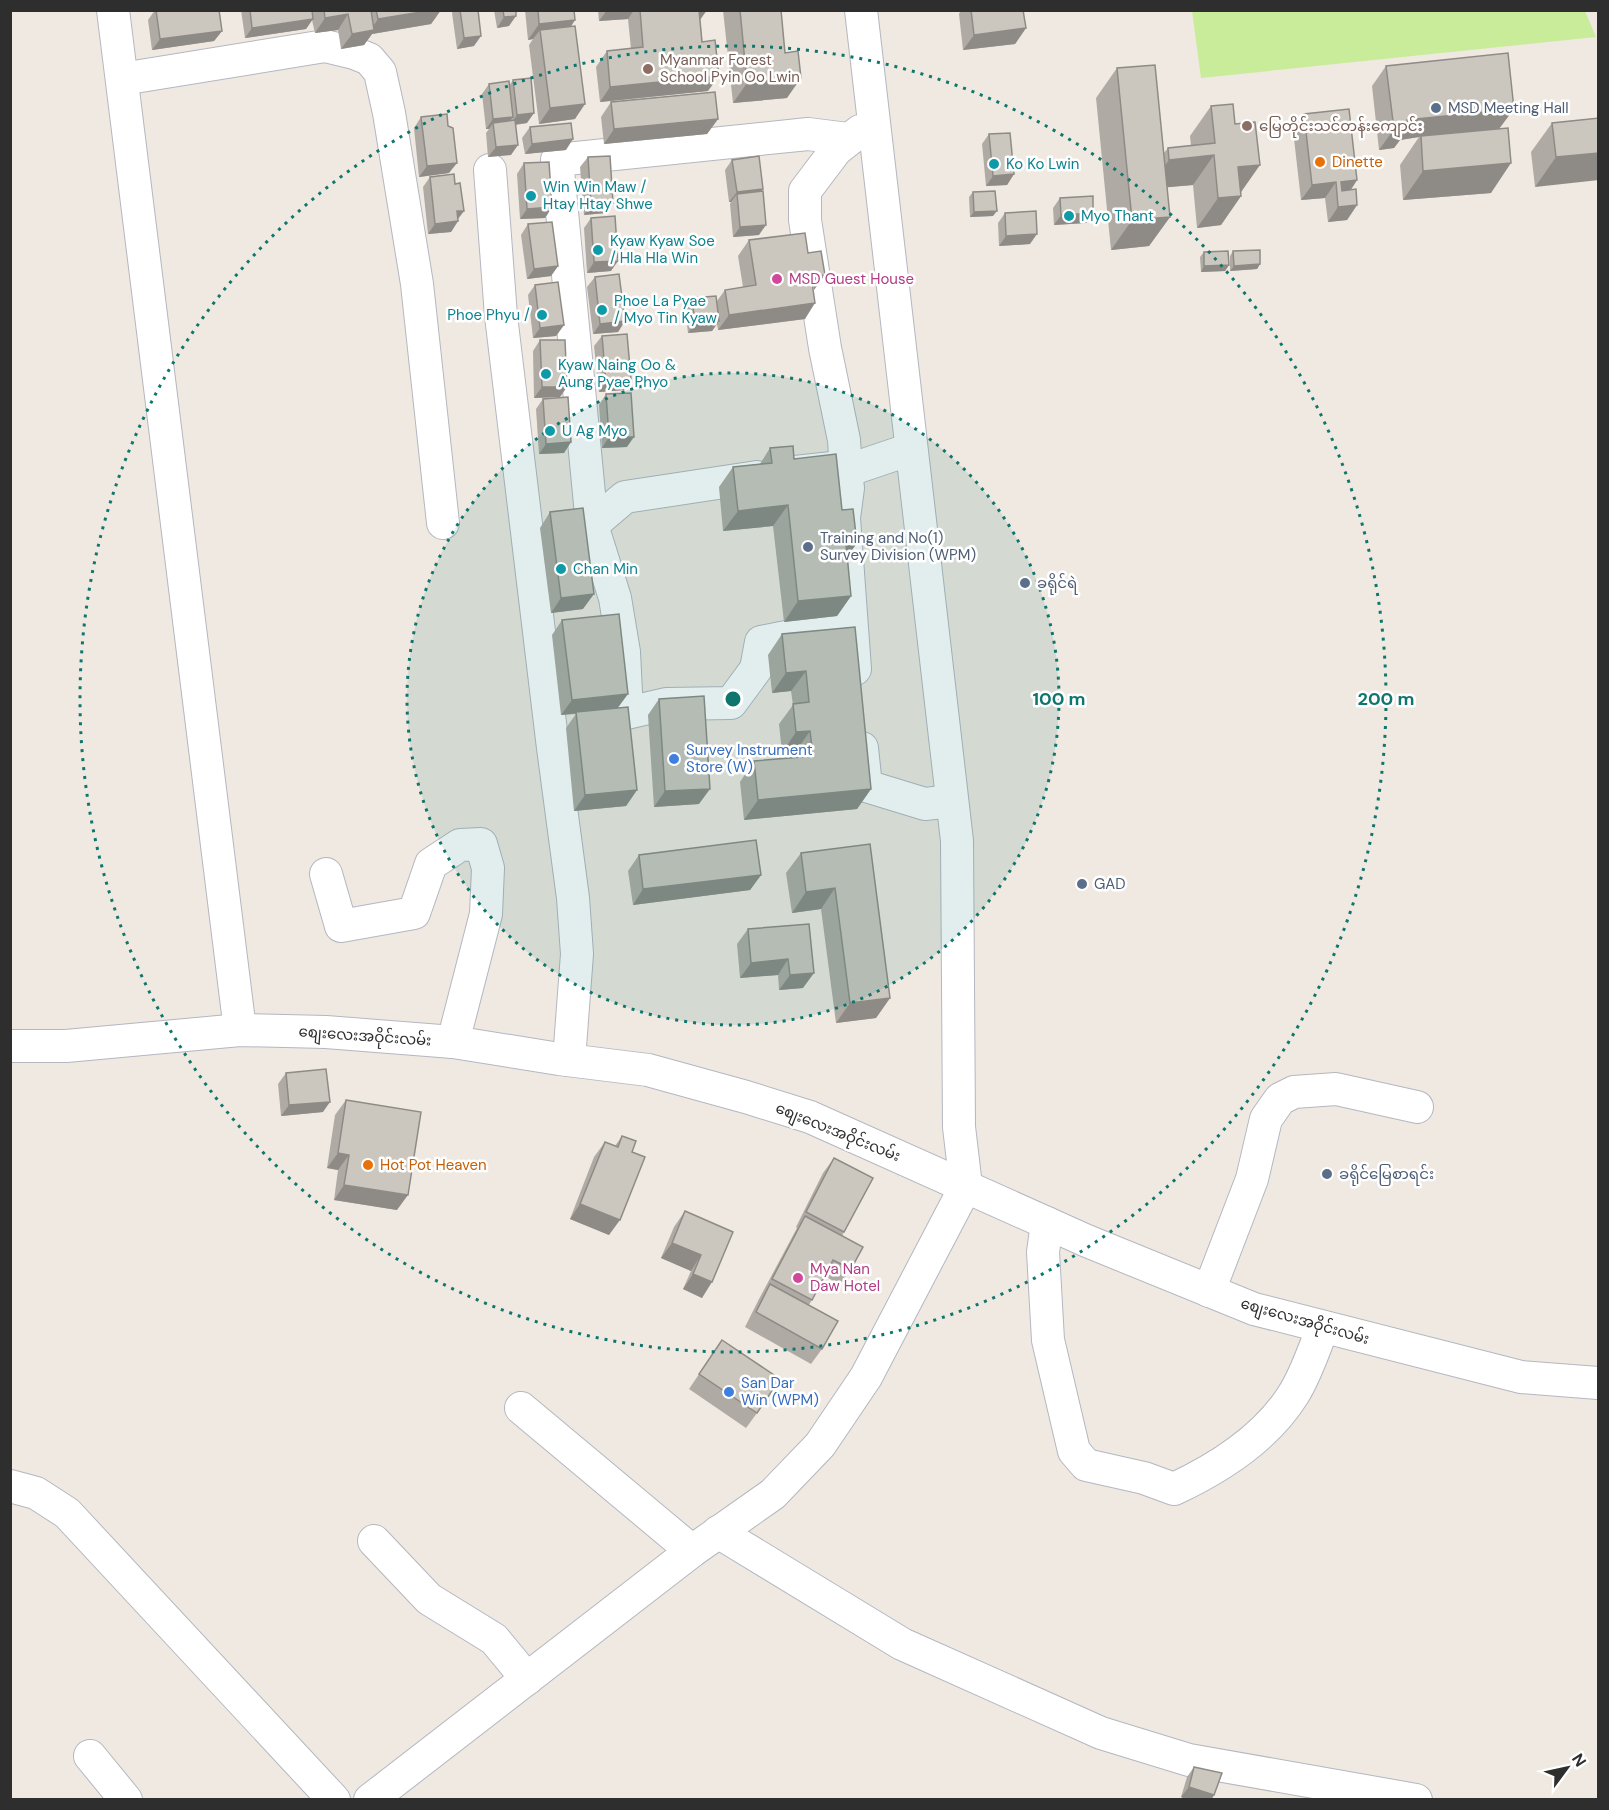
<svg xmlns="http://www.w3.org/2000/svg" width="1609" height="1810" viewBox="0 0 1609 1810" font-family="'DM Sans','Noto Sans Myanmar',sans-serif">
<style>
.pitch{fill:#c9ec9a}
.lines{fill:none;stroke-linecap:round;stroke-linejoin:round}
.minor-casing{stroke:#b4b7c1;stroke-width:34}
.minor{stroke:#fff;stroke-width:32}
.wall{fill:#afaba4}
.shaded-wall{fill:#8e8b86}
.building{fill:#cbc7bf;stroke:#8e8b86;stroke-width:1.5}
.ring{fill:none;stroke:#0f766e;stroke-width:3;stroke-dasharray:3 6}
.education-dot{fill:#8d6e63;stroke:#fff;stroke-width:2}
.service-dot{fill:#5c6f8a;stroke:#fff;stroke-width:2}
.food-dot{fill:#e8710a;stroke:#fff;stroke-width:2}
.culture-dot{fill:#0f9aa8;stroke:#fff;stroke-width:2}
.hotel-dot{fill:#d1479c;stroke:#fff;stroke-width:2}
.shop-dot{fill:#3f7fe0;stroke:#fff;stroke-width:2}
.labels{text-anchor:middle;stroke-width:5;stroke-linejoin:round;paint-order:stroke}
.education-label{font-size:15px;fill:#785e54;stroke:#fff;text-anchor:start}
.service-label{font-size:15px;fill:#4e5e75;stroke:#fff;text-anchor:start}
.food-label{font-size:15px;fill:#c56008;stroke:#fff;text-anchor:start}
.culture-label{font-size:15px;fill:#0d838f;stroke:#fff;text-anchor:start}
.hotel-label{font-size:15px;fill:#b23c85;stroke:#fff;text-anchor:start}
.shop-label{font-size:15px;fill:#366cbe;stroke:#fff;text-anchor:start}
.street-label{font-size:15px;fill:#2e2e2e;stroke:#fff}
.centre{fill:#0f766e;stroke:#fff;stroke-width:3}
.ring-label{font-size:18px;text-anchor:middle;font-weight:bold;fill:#0f766e;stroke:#fff;stroke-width:5;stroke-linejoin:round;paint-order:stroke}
</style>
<rect width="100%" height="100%" fill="#efe9e1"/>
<polygon class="pitch" points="1192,11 1585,11 1596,37 1201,78"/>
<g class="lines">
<g class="minor-casing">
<g id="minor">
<polyline points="113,10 240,1030"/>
<polyline points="122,79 325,46 354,53 369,59 380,72 389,113 417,284 443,523"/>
<polyline points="860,131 836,150 805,191 805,220 825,348 844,440 846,471 911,449"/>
<polyline points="490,170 501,316 553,748 573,898 577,954 569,1060"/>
<polyline points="795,472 832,468 846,471 848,488 844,518 855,669"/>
<polyline points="757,477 625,497 592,525 557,160 808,134 848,139"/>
<polyline points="592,525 615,598 624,652 627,713 666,704 731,703 756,669 761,642 851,624"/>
<polyline points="862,748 866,786 925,804 952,801"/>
<polyline points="326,874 341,926 414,913 431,864 460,845 481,844 488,868 486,914 453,1042"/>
<polyline points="10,1046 66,1046 240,1030 326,1032 453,1042 559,1059 648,1070 746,1097 810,1117 1087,1241 1254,1309 1521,1377 1598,1383"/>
<path d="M1047 1223 1043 1252 1048 1340 1074 1451 1086 1465 1144 1478 1174 1489C1219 1468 1266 1438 1293 1395 1306 1375 1314 1349 1323 1327"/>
<polyline points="1209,1291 1252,1179 1266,1119 1280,1099 1294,1092 1336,1089 1417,1107"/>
<polyline points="521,1408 692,1551"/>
<polyline points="10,1486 36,1493 67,1513 334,1800"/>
<polyline points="718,1532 902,1644 1101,1733 1189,1760 1416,1800"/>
<polyline points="374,1541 429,1599 494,1639 527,1679"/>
<polyline points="90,1756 126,1800"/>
<polyline points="370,1800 692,1551 773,1494 820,1445 866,1377 966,1186 959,1127 957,841 861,10"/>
</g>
</g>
<use href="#minor" class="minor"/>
</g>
<g class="wall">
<polygon points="155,10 219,10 222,31 214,41 152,50 148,20"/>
<polygon points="241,10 441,10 431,24 372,34 364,45 341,49 338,30 315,33 312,20 306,29 245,38"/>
<polygon points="453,10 478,10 474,46 457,49 452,13"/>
<polygon points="494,10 516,10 509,26 497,28"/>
<polygon points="525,10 574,10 571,26 575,119 539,124 529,45 533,39 528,40"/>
<polygon points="598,10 707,10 700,20 708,91 600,102 596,67 607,51 631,49 628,19 599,21"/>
<polygon points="723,10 781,10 787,98 733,103"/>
<polygon points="961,10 1023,10 1026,28 1015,44 963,50 959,14"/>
<polygon points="1386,66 1500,129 1491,193 1403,200 1400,165 1419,137 1400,140 1394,148 1379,150 1372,86"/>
<polygon points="1117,68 1164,153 1168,148 1191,146 1190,136 1211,106 1241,191 1241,196 1221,225 1197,228 1193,185 1167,187 1170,217 1149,246 1111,250 1096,98"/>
<polygon points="513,80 527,123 516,125 511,155 488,157 486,133 489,129 486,129 482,94 489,84 509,86"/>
<polygon points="611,102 718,119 707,134 604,144 601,117"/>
<polygon points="1304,114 1357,180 1351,190 1357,205 1347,220 1328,222 1325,198 1301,200 1293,130"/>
<polygon points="421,117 448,126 449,173 419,177 414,128"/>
<polygon points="1599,118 1535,187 1531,152 1552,123"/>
<polygon points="530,127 566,150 525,154 522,138"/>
<polygon points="989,134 1014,174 1007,185 986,186 982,144"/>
<polygon points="588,157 606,213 584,215 580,167"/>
<polygon points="732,160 763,189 761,191 759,235 733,237 730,204 731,202 729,202 725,170"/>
<polygon points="524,163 552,207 545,218 520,219 517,174"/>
<polygon points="430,177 455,184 464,211 458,219 458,221 451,232 428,234 423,187"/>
<polygon points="973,192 993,216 970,217 969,197"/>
<polygon points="1060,198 1093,213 1086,223 1054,225 1053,208"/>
<polygon points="1005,213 1030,244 999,246 998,223"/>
<polygon points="591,218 611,271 587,273 584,228"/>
<polygon points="528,224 558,266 551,276 527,279 521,235"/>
<polygon points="749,240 813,290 805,319 718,330 717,324 712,331 688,333 685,309 692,298 717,301 725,290 743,287 738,256"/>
<polygon points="1233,251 1260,264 1257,269 1230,271 1230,256"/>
<polygon points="1204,252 1229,265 1225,271 1201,272 1200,257"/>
<polygon points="595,277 625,321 618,332 593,334 587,287"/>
<polygon points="535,285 564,325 556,336 533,338 528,295"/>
<polygon points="602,336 631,379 624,390 599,392 594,346"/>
<polygon points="540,340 560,397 534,398 533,351"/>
<polygon points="606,394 627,447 602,448 599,405"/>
<polygon points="543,399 571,442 564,453 539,454 536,409"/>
<polygon points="770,448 794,459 842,510 857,543 847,557 851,596 837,616 784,622 773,526 723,531 719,487 733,467 760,464"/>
<polygon points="550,512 583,609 551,613 540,528"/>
<polygon points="562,620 618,708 637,790 626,806 574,811 566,728 576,714 561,715 552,635"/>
<polygon points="855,627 871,789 857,809 744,820 740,782 754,761 796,757 796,751 782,753 779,724 793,705 791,691 772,693 768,655 782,634"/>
<polygon points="659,699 699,804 654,807 648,715"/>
<polygon points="870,844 890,998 876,1018 836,1023 821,909 792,913 786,873 801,853"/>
<polygon points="639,855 761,875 750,890 633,905 628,871"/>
<polygon points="809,924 803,988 779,990 778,975 740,978 737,944 748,929"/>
<polygon points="286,1073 323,1112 281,1116 278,1084"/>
<polygon points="346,1100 397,1210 334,1200 338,1170 327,1168 335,1115"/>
<polygon points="622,1136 632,1152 609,1235 570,1219 594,1157 605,1142 615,1146"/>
<polygon points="834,1158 844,1232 842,1236 851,1269 840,1285 825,1276 809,1305 822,1349 811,1364 745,1327 759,1299 797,1228 796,1227 823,1173"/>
<polygon points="685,1211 733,1232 702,1298 683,1289 691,1271 661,1258 674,1227"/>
<polygon points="722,1340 757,1413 746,1428 689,1389"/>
<polygon points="1194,1767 1214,1795 1211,1800 1188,1800 1181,1797 1187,1777"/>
</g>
<g class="shaded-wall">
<polygon points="433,10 441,10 431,24 372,34 364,45 341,49 352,34 370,31 378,19"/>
<polygon points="607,10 634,10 628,19 599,21"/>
<polygon points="697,10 707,10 698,22"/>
<polygon points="348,14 338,30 315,33 325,18"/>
<polygon points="516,16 509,26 497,28 504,17"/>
<polygon points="313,19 306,29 245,38 252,28"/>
<polygon points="575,20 565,36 540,30 533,39 528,40 539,24"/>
<polygon points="1026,28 1015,44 963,50 974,35"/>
<polygon points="222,31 214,41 152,50 160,39"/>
<polygon points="481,36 474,46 457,49 464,38"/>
<polygon points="719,76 708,91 600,102 610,87"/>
<polygon points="801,78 787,98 733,103 747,83"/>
<polygon points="585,104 575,119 539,124 550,108"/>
<polygon points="1514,109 1499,129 1421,136 1419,137 1400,140 1394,148 1379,150 1394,129 1407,120"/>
<polygon points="534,113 527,123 510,125 517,115"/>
<polygon points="513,117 505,127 493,123 489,129 486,129 493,119"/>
<polygon points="718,119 707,134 604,144 614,129"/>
<polygon points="573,139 566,150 525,154 532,144"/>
<polygon points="518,145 511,155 488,157 496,147"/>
<polygon points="1599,153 1599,180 1535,187 1556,157"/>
<polygon points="1214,155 1193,185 1148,189 1169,160"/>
<polygon points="457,163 449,173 419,177 427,166"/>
<polygon points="1511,163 1491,193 1403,200 1423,171"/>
<polygon points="1260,165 1239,195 1238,167"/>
<polygon points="1014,174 1007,185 986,186 993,176"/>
<polygon points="1357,180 1347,195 1337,196 1341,182"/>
<polygon points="1336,182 1325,198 1301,200 1312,185"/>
<polygon points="763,189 756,200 737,194 731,202 729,202 737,192"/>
<polygon points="1241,196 1221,225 1197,228 1218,198"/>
<polygon points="613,203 606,213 584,215 591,204"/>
<polygon points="1357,205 1347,220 1328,222 1338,207"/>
<polygon points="552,207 545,218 520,219 527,209"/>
<polygon points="457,211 464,211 456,221"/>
<polygon points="997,211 993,216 970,217 974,212"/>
<polygon points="1093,213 1086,223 1054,225 1061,215"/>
<polygon points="1170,217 1149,246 1111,250 1132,220"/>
<polygon points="458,221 451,232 428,234 435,224"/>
<polygon points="766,225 759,235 733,237 740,227"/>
<polygon points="1037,234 1030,244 999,246 1006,236"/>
<polygon points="618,261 611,271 587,273 594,262"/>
<polygon points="1260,264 1257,269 1230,271 1234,266"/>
<polygon points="1229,265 1225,271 1201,272 1204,266"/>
<polygon points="558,266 551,276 527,279 534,269"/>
<polygon points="825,275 814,290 811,276"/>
<polygon points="815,303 805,319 718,330 729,315"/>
<polygon points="625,321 618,332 593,334 600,324"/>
<polygon points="719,321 712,331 688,333 695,323"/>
<polygon points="564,325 556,336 533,338 540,328"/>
<polygon points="631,379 624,390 599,392 606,382"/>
<polygon points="542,387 567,387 560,397 534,398"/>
<polygon points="609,437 634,437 627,447 602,448"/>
<polygon points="571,442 564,453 539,454 546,444"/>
<polygon points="788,505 773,526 723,531 738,511"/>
<polygon points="857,543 842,563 846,544"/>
<polygon points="594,594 583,609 551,613 561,598"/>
<polygon points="851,596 837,616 784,622 798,601"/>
<polygon points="806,671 791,691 772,693 786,673"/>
<polygon points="628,694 617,709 561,715 572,700"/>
<polygon points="810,731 796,751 782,753 796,732"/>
<polygon points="710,789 699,804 654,807 665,791"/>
<polygon points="871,789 857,809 744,820 758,800"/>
<polygon points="637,790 626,806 574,811 585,795"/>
<polygon points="761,875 750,890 633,905 643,889"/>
<polygon points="835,888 821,909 792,913 806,892"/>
<polygon points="788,959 778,975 740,978 751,963"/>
<polygon points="814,973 803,988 779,990 790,975"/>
<polygon points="890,998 876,1018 836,1023 850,1003"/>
<polygon points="330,1102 323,1112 281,1116 289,1105"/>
<polygon points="338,1153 349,1155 338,1170 327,1168"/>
<polygon points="344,1185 408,1195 397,1210 334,1200"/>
<polygon points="580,1204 620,1220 609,1235 570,1219"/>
<polygon points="672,1243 701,1255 691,1271 661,1258"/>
<polygon points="693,1274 712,1282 702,1298 683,1289"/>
<polygon points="1189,1787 1214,1795 1211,1800 1188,1800 1181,1797"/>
</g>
<g class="building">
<polygon points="156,10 219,10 222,31 160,39"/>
<polygon points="250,10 312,10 313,19 252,28"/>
<polygon points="324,10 371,10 374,30 352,34 348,14 325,18"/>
<polygon points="376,10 433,10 378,19"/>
<polygon points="460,10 478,10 481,36 464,38"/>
<polygon points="503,10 516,10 516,16 504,17"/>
<polygon points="538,10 574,10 575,20 539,24"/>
<polygon points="640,10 699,10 702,42 715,40 719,76 610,87 607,51 643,47"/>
<polygon points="740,10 781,10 785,53 798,51 801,78 747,83"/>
<polygon points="971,10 1023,10 1026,28 974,35"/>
<polygon points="575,26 585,104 550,108 540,30"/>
<polygon points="1508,53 1514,109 1407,120 1408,128 1394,129 1386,66"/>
<polygon points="1155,65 1170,217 1132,220 1117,68"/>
<polygon points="531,78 534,113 517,115 513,80"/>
<polygon points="509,81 513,117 493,119 489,84"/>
<polygon points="715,92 718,119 614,129 611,102"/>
<polygon points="1233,104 1235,124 1255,122 1260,165 1238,167 1241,196 1218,198 1214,155 1169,160 1168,148 1215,143 1211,106"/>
<polygon points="1349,109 1357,180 1341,182 1342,191 1356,189 1357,205 1338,207 1336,182 1312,185 1304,114"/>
<polygon points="447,114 448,126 453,128 457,163 427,166 421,117"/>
<polygon points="1599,118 1599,153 1556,157 1552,123"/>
<polygon points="515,120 518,145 496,147 493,123"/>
<polygon points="571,123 573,139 532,144 530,127"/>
<polygon points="1508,128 1511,163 1423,171 1421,136"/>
<polygon points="1010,133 1014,174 993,176 989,134"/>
<polygon points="610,156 613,203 591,204 588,157"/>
<polygon points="759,156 763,189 737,192 732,160"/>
<polygon points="549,162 552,207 527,209 524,163"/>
<polygon points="454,174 455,184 460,183 464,211 457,211 458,221 435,224 430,177"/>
<polygon points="763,191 766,225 740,227 737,194"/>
<polygon points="995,191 997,211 974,212 973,192"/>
<polygon points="1093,196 1093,213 1061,215 1060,198"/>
<polygon points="1036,211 1037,234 1006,236 1005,213"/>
<polygon points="615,216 618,261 594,262 591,218"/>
<polygon points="552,222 558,266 534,269 528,224"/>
<polygon points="805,233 808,253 821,251 825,275 811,276 815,303 729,315 725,290 756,285 749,240"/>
<polygon points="1260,250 1260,264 1234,266 1233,251"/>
<polygon points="1228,251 1229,265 1204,266 1204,252"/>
<polygon points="619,274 625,321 600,324 595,277"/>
<polygon points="558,282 564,325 540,328 535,285"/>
<polygon points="716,296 719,321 695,323 692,298"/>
<polygon points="627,334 631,379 606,382 602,336"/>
<polygon points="540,340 565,340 567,387 542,387"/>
<polygon points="631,393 634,437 609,437 606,394"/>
<polygon points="568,397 571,442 546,444 543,399"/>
<polygon points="793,446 794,459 836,454 842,510 853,509 857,543 846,544 851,596 798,601 788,505 738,511 733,467 772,463 770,448"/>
<polygon points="583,508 594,594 561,598 550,512"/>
<polygon points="619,614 628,694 572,700 562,620"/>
<polygon points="855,627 871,789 758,800 754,761 813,756 810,731 796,732 793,704 809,702 806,671 786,673 782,634"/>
<polygon points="704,696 710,789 665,791 659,699"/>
<polygon points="628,707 637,790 585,795 576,712"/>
<polygon points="756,840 761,875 643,889 639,855"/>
<polygon points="870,844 890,998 850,1003 835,888 806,892 801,853"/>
<polygon points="809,924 814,973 790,975 788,959 751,963 748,929"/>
<polygon points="326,1069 330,1102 289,1105 286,1073"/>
<polygon points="346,1100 421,1112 408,1195 344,1185 349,1155 338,1153"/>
<polygon points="622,1136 636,1141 632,1152 645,1157 620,1220 580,1204 605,1142 618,1147"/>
<polygon points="834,1158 873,1178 844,1232 806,1212"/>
<polygon points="685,1211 733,1232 712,1282 693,1274 701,1255 672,1243"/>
<polygon points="805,1216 863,1247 851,1269 833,1260 812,1300 772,1279"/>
<polygon points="770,1284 838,1321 822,1349 756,1312"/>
<polygon points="722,1340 780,1379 757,1413 699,1374"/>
<polygon points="1194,1767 1222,1773 1214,1795 1189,1787"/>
</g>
<circle cx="733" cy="699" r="326" fill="#0f766e" fill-opacity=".12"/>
<g class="ring">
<circle cx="733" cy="699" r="326"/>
<circle cx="733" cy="699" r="653"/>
</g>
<g class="education-dot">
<circle cx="648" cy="69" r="6"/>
<circle cx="1247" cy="126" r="6"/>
</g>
<g class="service-dot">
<circle cx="1436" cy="108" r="6"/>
<circle cx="808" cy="547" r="6"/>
<circle cx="1025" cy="583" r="6"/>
<circle cx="1082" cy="884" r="6"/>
<circle cx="1327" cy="1174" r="6"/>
</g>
<g class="food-dot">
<circle cx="1320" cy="162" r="6"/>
<circle cx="368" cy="1165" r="6"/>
</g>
<g class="culture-dot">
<circle cx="994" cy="164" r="6"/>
<circle cx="531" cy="196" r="6"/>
<circle cx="1069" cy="216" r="6"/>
<circle cx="598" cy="250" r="6"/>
<circle cx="602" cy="310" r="6"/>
<circle cx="542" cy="315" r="6"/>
<circle cx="546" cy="374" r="6"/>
<circle cx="550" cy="431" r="6"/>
<circle cx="561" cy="569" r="6"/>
</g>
<g class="hotel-dot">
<circle cx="777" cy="279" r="6"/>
<circle cx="798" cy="1278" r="6"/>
</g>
<g class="shop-dot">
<circle cx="674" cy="759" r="6"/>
<circle cx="729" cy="1392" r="6"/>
</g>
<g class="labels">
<g class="education-label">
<text x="660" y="65">Myanmar Forest<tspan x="660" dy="17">School Pyin Oo Lwin</tspan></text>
<text x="1259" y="131">မြေတိုင်းသင်တန်းကျောင်း</text>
</g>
<g class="service-label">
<text x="1448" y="113">MSD Meeting Hall</text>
<text x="820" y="543">Training and No(1)<tspan x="820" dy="17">Survey Division (WPM)</tspan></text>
<text x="1037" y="588">ခရိုင်ရဲ</text>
<text x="1094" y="889">GAD</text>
<text x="1339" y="1179">ခရိုင်မြေစာရင်း</text>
</g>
<g class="food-label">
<text x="1332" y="167">Dinette</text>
<text x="380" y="1170">Hot Pot Heaven</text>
</g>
<g class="culture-label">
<text x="1006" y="169">Ko Ko Lwin</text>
<text x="543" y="192">Win Win Maw /<tspan x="543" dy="17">Htay Htay Shwe</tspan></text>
<text x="1081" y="221">Myo Thant</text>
<text x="610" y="246">Kyaw Kyaw Soe<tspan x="610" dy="17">/ Hla Hla Win</tspan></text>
<text x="614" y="306">Phoe La Pyae<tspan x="614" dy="17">/ Myo Tin Kyaw</tspan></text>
<text x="530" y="320" text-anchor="end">Phoe Phyu /</text>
<text x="558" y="370">Kyaw Naing Oo &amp;<tspan x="558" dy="17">Aung Pyae Phyo</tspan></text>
<text x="562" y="436">U Ag Myo</text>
<text x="573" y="574">Chan Min</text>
</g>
<g class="hotel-label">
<text x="789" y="284">MSD Guest House</text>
<text x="810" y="1274">Mya Nan<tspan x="810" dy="17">Daw Hotel</tspan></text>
</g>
<g class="shop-label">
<text x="686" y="755">Survey Instrument<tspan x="686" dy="17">Store (W)</tspan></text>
<text x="741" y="1388">San Dar<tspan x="741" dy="17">Win (WPM)</tspan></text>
</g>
<g class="street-label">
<text transform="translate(365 1036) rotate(4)" y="5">စျေးလေးအဝိုင်းလမ်း</text>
<text transform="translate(838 1132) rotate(22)" y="5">စျေးလေးအဝိုင်းလမ်း</text>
<text transform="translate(1305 1321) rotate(16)" y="5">စျေးလေးအဝိုင်းလမ်း</text>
</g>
</g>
<circle cx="733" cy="699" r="9" class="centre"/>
<g class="ring-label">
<text x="1059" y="705">100 m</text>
<text x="1386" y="705">200 m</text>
</g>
<rect width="1609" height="1810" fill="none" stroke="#2e2e2e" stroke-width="24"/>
<g transform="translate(1567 1768) rotate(57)" stroke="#ffffff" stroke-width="4.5" paint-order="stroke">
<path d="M0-4.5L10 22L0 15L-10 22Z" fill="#2e2e2e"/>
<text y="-9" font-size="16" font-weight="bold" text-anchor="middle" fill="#2e2e2e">N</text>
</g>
</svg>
